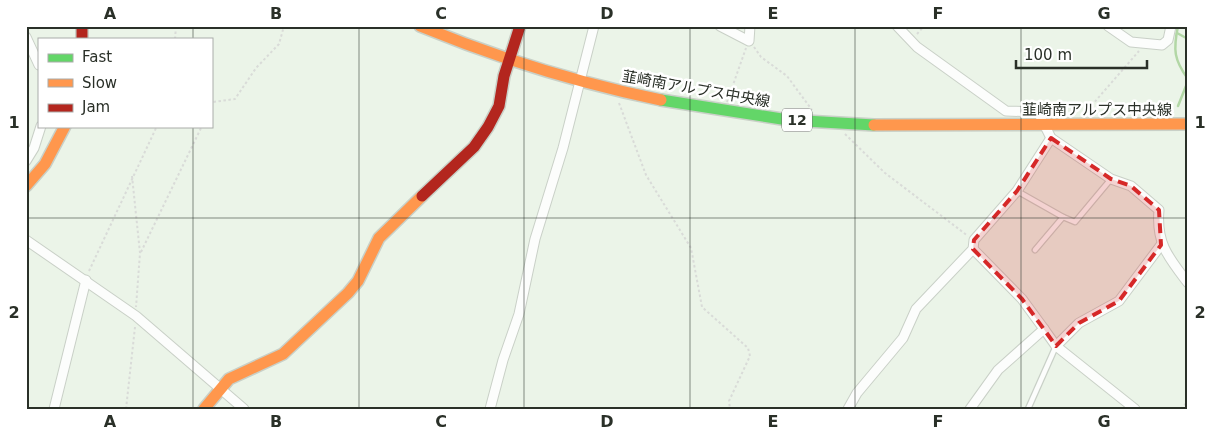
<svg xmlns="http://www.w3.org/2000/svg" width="1214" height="435" viewBox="0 0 1214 435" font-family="'DejaVu Sans','Noto Sans JP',sans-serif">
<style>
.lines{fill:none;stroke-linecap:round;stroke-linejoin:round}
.stream{stroke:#b2d7a5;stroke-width:2.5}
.lane-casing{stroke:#c9d0c7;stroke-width:7}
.street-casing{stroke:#c9d0c7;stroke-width:11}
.fast-casing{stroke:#c9d0c7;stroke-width:14}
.slow-casing{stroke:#c9d0c7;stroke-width:14}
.jam-casing{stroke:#c9d0c7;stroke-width:14}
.path{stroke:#d9dbd8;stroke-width:2;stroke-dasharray:2.5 2.5;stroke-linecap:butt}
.lane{stroke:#fcfdfc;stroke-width:4.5}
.street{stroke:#fcfdfc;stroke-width:9}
.fast{stroke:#63d668;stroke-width:11}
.slow{stroke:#ff974d;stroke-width:11}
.jam{stroke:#b3261e;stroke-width:11}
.marked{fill:#d62828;fill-opacity:0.2;stroke:#d62828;stroke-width:4;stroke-dasharray:10 6;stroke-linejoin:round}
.grid{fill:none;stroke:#2a3028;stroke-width:1;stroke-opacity:0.55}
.labels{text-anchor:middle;stroke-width:5;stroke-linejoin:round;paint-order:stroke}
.shield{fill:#fff;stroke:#6a6e68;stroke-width:1}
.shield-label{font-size:14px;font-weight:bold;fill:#2a3028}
.street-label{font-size:15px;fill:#2a3028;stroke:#fff}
.neatline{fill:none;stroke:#2a3028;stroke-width:2}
.grid-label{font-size:16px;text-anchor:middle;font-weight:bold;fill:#2a3028}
</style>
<rect width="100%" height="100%" fill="#ebf4e8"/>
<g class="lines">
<g class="stream">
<path d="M1178 26C1173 50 1174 60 1188 79"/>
<polyline points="1177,33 1188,39"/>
<polyline points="1178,106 1188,81"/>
</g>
<g class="lane-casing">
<g id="lane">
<polyline points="1017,191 1063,217"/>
<polyline points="1035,250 1063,217 1075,222 1111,179"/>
<polyline points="1028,409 1056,346"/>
</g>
</g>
<g class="street-casing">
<g id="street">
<polyline points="720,26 749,41 750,26"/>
<path d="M897 26 917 47 1006 111 1038 112 1051 138 1111 179 1131 186 1159 210C1156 243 1168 257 1188 283"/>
<polyline points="1108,26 1131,42 1162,45 1168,40 1171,26"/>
<polyline points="26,37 39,65"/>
<polyline points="26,161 34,148 41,126"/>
<polyline points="26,240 136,316 244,409"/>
<polyline points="973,249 1022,299 1044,329"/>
<polyline points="1056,346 1079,323 1119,301 1161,245"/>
<polyline points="54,409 86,280"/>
<polyline points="490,409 503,360 519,314 535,239 563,148 594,26"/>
<polyline points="848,409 857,393 903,338 916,309 973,249 974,240 1017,191 1051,138"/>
<polyline points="970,409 998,370 1044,329 1056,346 1135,409"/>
</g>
</g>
<g class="fast-casing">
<polyline id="fast" points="661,100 788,120 874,125"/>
</g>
<g class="slow-casing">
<g id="slow">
<path d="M420 26C498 58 578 83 661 100"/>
<polyline points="874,125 1188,124"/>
<polyline points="26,186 45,164 65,126"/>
<polyline points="204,409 229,379 283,354 348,293 358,281 379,238 422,196"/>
</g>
</g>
<g class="jam-casing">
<g id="jam">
<polyline points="82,26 82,39"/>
<polyline points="422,196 474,147 488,127 499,106 504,76 520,26"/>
</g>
</g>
<g class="path">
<polyline points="917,34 924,26"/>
<polyline points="175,39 176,26"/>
<polyline points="754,47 761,57 787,76 812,110"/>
<polyline points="727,102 746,48"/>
<polyline points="619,103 646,175 691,248 702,307 748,348 750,356 729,401 730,409"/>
<polyline points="211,106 213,102 235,99 256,68 279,44 284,26"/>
<polyline points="1085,113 1139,51"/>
<polyline points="845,134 885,173 968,236"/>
<polyline points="132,176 140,253 136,307"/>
<polyline points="141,252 202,126"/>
<polyline points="89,271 157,126"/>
<polyline points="126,409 135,327"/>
<polyline points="1181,409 1188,401"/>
</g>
<use href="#lane" class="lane"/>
<use href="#street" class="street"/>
<use href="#fast" class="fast"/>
<use href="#slow" class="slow"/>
<use href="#jam" class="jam"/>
</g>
<path class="marked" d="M1051 138 1111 179 1131 186 1159 210 1161 245 1119 301 1079 323 1056 346 1022 299 973 249 974 240 1017 191Z"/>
<path class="grid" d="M193 26V39M359 26V409M524 26V409M690 26V409M855 26V409M1021 26V409M193 126V409M26 218H1188"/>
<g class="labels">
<rect class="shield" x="782" y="108.5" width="30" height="23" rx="4"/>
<g class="shield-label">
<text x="797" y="125">12</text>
</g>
<g class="street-label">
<text transform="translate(696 89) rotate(10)" y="5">韮崎南アルプス中央線</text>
<text x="1097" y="115">韮崎南アルプス中央線</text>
</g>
</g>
<rect width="1214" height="435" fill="none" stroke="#ffffff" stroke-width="55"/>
<rect x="38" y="38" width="175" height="90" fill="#ffffff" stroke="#aaaca9"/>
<rect x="48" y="54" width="25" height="8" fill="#63d668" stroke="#aaaca9"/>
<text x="82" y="62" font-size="15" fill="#2a3028">Fast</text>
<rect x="48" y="79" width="25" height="8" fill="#ff974d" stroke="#aaaca9"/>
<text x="82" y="88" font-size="15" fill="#2a3028">Slow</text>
<rect x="48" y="104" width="25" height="8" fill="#b3261e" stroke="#aaaca9"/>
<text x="82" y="112" font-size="15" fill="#2a3028">Jam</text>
<path d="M1016 60v8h131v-8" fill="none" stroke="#2a3028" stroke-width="2.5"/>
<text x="1024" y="60" font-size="15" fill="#2a3028" stroke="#ffffff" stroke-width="4" paint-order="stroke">100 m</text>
<rect x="28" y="28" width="1158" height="380" class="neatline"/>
<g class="grid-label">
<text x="110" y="19">A</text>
<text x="276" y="19">B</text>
<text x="441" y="19">C</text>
<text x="607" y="19">D</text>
<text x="773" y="19">E</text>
<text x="938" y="19">F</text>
<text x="1104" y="19">G</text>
<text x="14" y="128">1</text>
<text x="1200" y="128">1</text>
<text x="14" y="318">2</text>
<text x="1200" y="318">2</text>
<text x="110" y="427">A</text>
<text x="276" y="427">B</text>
<text x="441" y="427">C</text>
<text x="607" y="427">D</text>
<text x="773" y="427">E</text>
<text x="938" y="427">F</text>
<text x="1104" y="427">G</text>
</g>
</svg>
